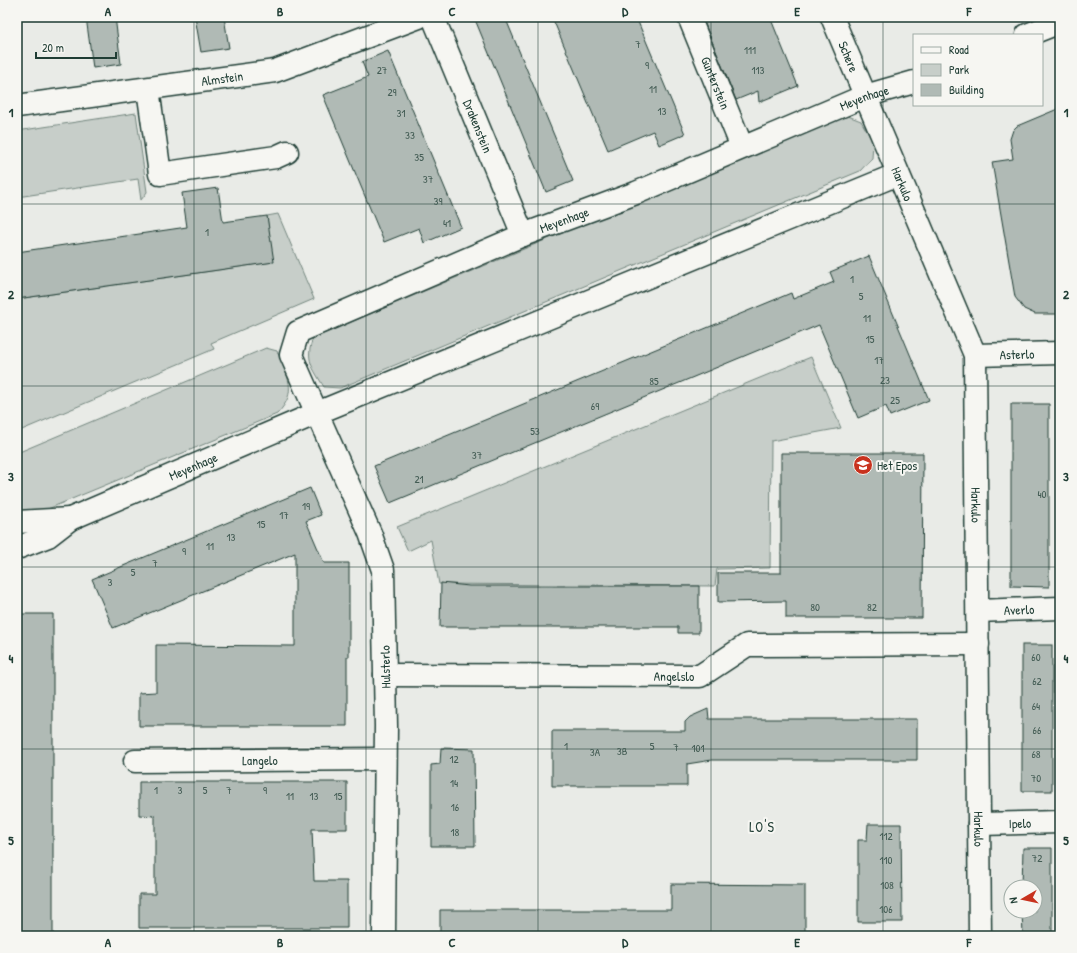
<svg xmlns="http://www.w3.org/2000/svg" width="1077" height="953" viewBox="0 0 1077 953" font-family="'Patrick Hand',sans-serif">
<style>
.green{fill:#c7cec9;stroke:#73867e}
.building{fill:#b0bab5;stroke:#1f3d34}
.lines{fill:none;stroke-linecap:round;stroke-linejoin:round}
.minor-casing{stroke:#1f3d34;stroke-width:25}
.minor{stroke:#f6f6f2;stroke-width:22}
.grid{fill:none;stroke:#1f3d34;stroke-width:1;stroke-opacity:0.55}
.labels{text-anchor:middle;stroke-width:4;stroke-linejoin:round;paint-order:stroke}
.number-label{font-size:11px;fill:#435c54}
.street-label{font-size:13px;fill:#1f3d34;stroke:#f6f6f2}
.poi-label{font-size:13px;fill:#1f3d34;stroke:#f6f6f2;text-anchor:start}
.neighbourhood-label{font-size:14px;letter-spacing:1px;fill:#1f3d34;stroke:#f6f6f2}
.neatline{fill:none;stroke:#1f3d34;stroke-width:1.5}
.grid-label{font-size:13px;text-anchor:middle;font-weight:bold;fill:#1f3d34}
</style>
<rect width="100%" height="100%" fill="#e9ebe7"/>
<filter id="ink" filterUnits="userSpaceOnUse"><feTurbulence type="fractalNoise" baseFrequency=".025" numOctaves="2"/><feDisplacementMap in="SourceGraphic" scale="8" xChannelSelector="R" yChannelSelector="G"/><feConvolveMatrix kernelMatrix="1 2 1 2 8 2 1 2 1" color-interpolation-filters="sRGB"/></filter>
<g filter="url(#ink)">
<g class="green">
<polygon points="136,113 147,192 141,200 138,179 17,197 17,131"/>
<path d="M839 116H848L861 121 873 142 872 158 860 171 340 388 324 387C312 367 305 360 313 338Z"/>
<polygon points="278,214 314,299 211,343 214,349 17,432 17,299 273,262 267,216"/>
<path d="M266 348 277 351C287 377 299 391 277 414L38 513 17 516V453Z"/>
<polygon points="811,357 841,428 771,441 770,568 717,569 715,586 439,584 431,540 408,551 397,527"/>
</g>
<g class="building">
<polygon points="86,17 115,17 121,64 93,68"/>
<polygon points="195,17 224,17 229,48 201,52"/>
<polygon points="474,17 505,17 573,181 546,192"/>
<polygon points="552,17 636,17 685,134 659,145 653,131 608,150"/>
<polygon points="702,17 770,17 798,86 759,102 758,91 736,100"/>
<polygon points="388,51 461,227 424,243 419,228 384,242 323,95 368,77 362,62"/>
<polygon points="1060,108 1060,314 1035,314 1024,309 1015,297 992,162 1013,159 1010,139 1013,130 1017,126"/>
<polygon points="218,188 223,222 267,216 274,262 17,299 17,252 187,227 182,193"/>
<polygon points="869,256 929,400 890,416 886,406 858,418 819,325 390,503 374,466 791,293 793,299 834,282 830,272"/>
<polygon points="1011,404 1049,404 1049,587 1011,586"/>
<polygon points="781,453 923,453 922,618 786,618 786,601 718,602 718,573 781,573"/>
<polygon points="310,488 321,515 306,521 324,563 349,563 349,657 347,657 347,726 139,726 139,693 156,692 156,645 295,646 295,553 113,628 92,579"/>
<polygon points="441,583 469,586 699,586 699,633 678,633 678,627 440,627"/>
<rect x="17" y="614" width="36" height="322"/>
<rect x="1022" y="645" width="30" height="146"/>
<polygon points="708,709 709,719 917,719 917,760 712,760 687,764 687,786 552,786 552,731 685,731 685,722 690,717"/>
<polygon points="441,748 474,749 475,846 431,846 431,765 440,764"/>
<polygon points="139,782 347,782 347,829 312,829 314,881 347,881 347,928 139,928 139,894 155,894 155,816 139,815"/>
<polygon points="868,824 901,824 902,922 858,922 858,840 867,840"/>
<polygon points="1023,848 1052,848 1052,936 1023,936 1022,911 1035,911 1035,887 1022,887"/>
<polygon points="671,884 805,885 805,936 440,936 440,910 671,910"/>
</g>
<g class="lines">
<g class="minor-casing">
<g id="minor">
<path id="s1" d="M433 17 523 235"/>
<path id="s2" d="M689 17 742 147"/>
<path id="s3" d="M832 17 975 355 980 936"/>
<polyline points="1027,35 1060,22"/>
<polyline points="148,89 160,174 276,157 287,152"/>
<path id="s4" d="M17 106 275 71 419 17"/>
<path id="s5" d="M975 355 1060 353"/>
<polyline points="17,522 70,519"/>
<path id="s6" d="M17 548 48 536 70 519 317 413 898 174"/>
<path id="s7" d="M978 611 1060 608"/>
<path id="s8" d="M385 675 700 676 747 645 978 644"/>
<path id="s9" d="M135 761 385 759"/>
<path id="s10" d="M979 824 1060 822"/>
<path id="s11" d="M384 936 386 726 383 570 370 533 291 355 298 332 523 235 636 193 865 96 914 82"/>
</g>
</g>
<use href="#minor" class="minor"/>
</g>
</g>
<path class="grid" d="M194 17V936M366 17V936M538 17V936M711 17V936M883 17V936M17 204H1060M17 386H1060M17 567H1060M17 749H1060"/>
<defs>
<g id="school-disc" transform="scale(1)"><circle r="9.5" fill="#c8321e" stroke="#f6f6f2"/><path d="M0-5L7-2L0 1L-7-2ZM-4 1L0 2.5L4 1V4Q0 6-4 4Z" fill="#fff"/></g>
</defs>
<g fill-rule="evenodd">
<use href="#school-disc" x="863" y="465"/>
</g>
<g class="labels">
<g class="number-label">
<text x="638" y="48">7</text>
<text x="750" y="54">111</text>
<text x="647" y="69">9</text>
<text x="382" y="74">27</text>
<text x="758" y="74">113</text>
<text x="653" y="93">11</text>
<text x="392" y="96">29</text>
<text x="662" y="115">13</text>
<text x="401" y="117">31</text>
<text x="410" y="139">33</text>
<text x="419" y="161">35</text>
<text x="428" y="183">37</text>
<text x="438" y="205">39</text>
<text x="447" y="227">41</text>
<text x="207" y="236">1</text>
<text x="852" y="283">1</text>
<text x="861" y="300">5</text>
<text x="867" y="322">11</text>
<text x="870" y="343">15</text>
<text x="879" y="364">17</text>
<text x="885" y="384">23</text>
<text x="654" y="385">85</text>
<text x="895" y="404">25</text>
<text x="595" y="410">69</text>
<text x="535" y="435">53</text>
<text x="477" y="459">37</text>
<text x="419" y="483">21</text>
<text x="1042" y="498">40</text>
<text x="306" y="510">19</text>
<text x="284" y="519">17</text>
<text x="261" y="528">15</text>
<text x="231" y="541">13</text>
<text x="210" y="550">11</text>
<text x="184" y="555">9</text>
<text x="155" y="567">7</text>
<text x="133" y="576">5</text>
<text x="110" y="586">3</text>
<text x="815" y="611">80</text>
<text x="872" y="611">82</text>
<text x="1036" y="661">60</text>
<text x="1037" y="685">62</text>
<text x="1036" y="710">64</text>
<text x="1037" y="734">66</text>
<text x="566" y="750">1</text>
<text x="652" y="750">5</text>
<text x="676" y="751">7</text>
<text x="698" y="752">101</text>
<text x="622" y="755">3B</text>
<text x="595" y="756">3A</text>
<text x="1036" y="758">68</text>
<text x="454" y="763">12</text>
<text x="1036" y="782">70</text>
<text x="454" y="787">14</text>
<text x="156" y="794">1</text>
<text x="180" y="794">3</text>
<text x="205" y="794">5</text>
<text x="229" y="794">7</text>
<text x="265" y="794">9</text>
<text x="290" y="800">11</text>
<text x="314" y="800">13</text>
<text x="338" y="800">15</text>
<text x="455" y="811">16</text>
<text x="455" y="836">18</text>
<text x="886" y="840">112</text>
<text x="1037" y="862">72</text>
<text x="886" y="864">110</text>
<text x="887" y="889">108</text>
<text x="886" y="913">106</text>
</g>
<g class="street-label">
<text dy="5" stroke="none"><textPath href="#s3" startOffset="43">Schere</textPath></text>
<text dy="5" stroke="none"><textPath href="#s4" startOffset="207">Almstein</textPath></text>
<text dy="5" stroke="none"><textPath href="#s2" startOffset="71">Gunterstein</textPath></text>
<text dy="5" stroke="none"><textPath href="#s11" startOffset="1237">Meyenhage</textPath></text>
<text dy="5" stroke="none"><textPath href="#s1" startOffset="118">Drakenstein</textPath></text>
<text dy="5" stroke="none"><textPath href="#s3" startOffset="181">Harkulo</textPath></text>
<text dy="5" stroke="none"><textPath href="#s11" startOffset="913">Meyenhage</textPath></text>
<text dy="5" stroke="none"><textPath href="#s5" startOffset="42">Asterlo</textPath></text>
<text dy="5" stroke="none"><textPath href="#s6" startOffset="195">Meyenhage</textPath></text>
<text dy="5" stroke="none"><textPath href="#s3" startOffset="517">Harkulo</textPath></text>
<text dy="5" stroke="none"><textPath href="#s7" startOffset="41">Averlo</textPath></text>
<text transform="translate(385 667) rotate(-91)" y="5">Hulsterlo</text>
<text dy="5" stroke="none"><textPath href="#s8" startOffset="289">Angelslo</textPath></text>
<text dy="5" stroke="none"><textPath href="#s9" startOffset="125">Langelo</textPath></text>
<text dy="5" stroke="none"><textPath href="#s10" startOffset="41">Ipelo</textPath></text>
<text dy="5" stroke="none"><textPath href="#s3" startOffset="841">Harkulo</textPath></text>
</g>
<g class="poi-label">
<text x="877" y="470">Het Epos</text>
</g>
<g class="neighbourhood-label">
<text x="762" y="832">LO'S</text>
</g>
</g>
<rect width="1077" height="953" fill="none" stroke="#f6f6f2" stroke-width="44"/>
<rect x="913" y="34" width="130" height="72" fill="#f6f6f2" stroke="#a0aca6"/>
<rect x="921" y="47" width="20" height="6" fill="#f6f6f2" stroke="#a0aca6"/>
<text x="949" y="54" font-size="12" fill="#1f3d34">Road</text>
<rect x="921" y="64" width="20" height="12" fill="#c7cec9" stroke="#a0aca6"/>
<text x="949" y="74" font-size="12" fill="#1f3d34">Park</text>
<rect x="921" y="84" width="20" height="12" fill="#b0bab5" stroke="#a0aca6"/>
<text x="949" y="94" font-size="12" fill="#1f3d34">Building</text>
<g transform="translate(1023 899) rotate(261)"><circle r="19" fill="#f6f6f2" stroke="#a0aca6"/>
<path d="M0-3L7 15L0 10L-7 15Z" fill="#c8321e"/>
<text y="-6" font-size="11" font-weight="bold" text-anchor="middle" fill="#1f3d34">N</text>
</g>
<path d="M36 52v6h80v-6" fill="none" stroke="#1f3d34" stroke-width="2"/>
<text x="42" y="52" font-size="12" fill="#1f3d34" stroke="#f6f6f2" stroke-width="3" paint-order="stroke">20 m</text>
<rect x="22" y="22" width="1033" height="909" class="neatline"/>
<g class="grid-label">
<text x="108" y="16">A</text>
<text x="280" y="16">B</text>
<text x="452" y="16">C</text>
<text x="625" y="16">D</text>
<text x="797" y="16">E</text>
<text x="969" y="16">F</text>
<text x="11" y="117">1</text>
<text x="1066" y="117">1</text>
<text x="11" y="299">2</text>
<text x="1066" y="299">2</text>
<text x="11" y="481">3</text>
<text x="1066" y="481">3</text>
<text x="11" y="663">4</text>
<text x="1066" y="663">4</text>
<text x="11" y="845">5</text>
<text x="1066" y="845">5</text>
<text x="108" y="947">A</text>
<text x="280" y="947">B</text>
<text x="452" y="947">C</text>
<text x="625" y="947">D</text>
<text x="797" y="947">E</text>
<text x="969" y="947">F</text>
</g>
</svg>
